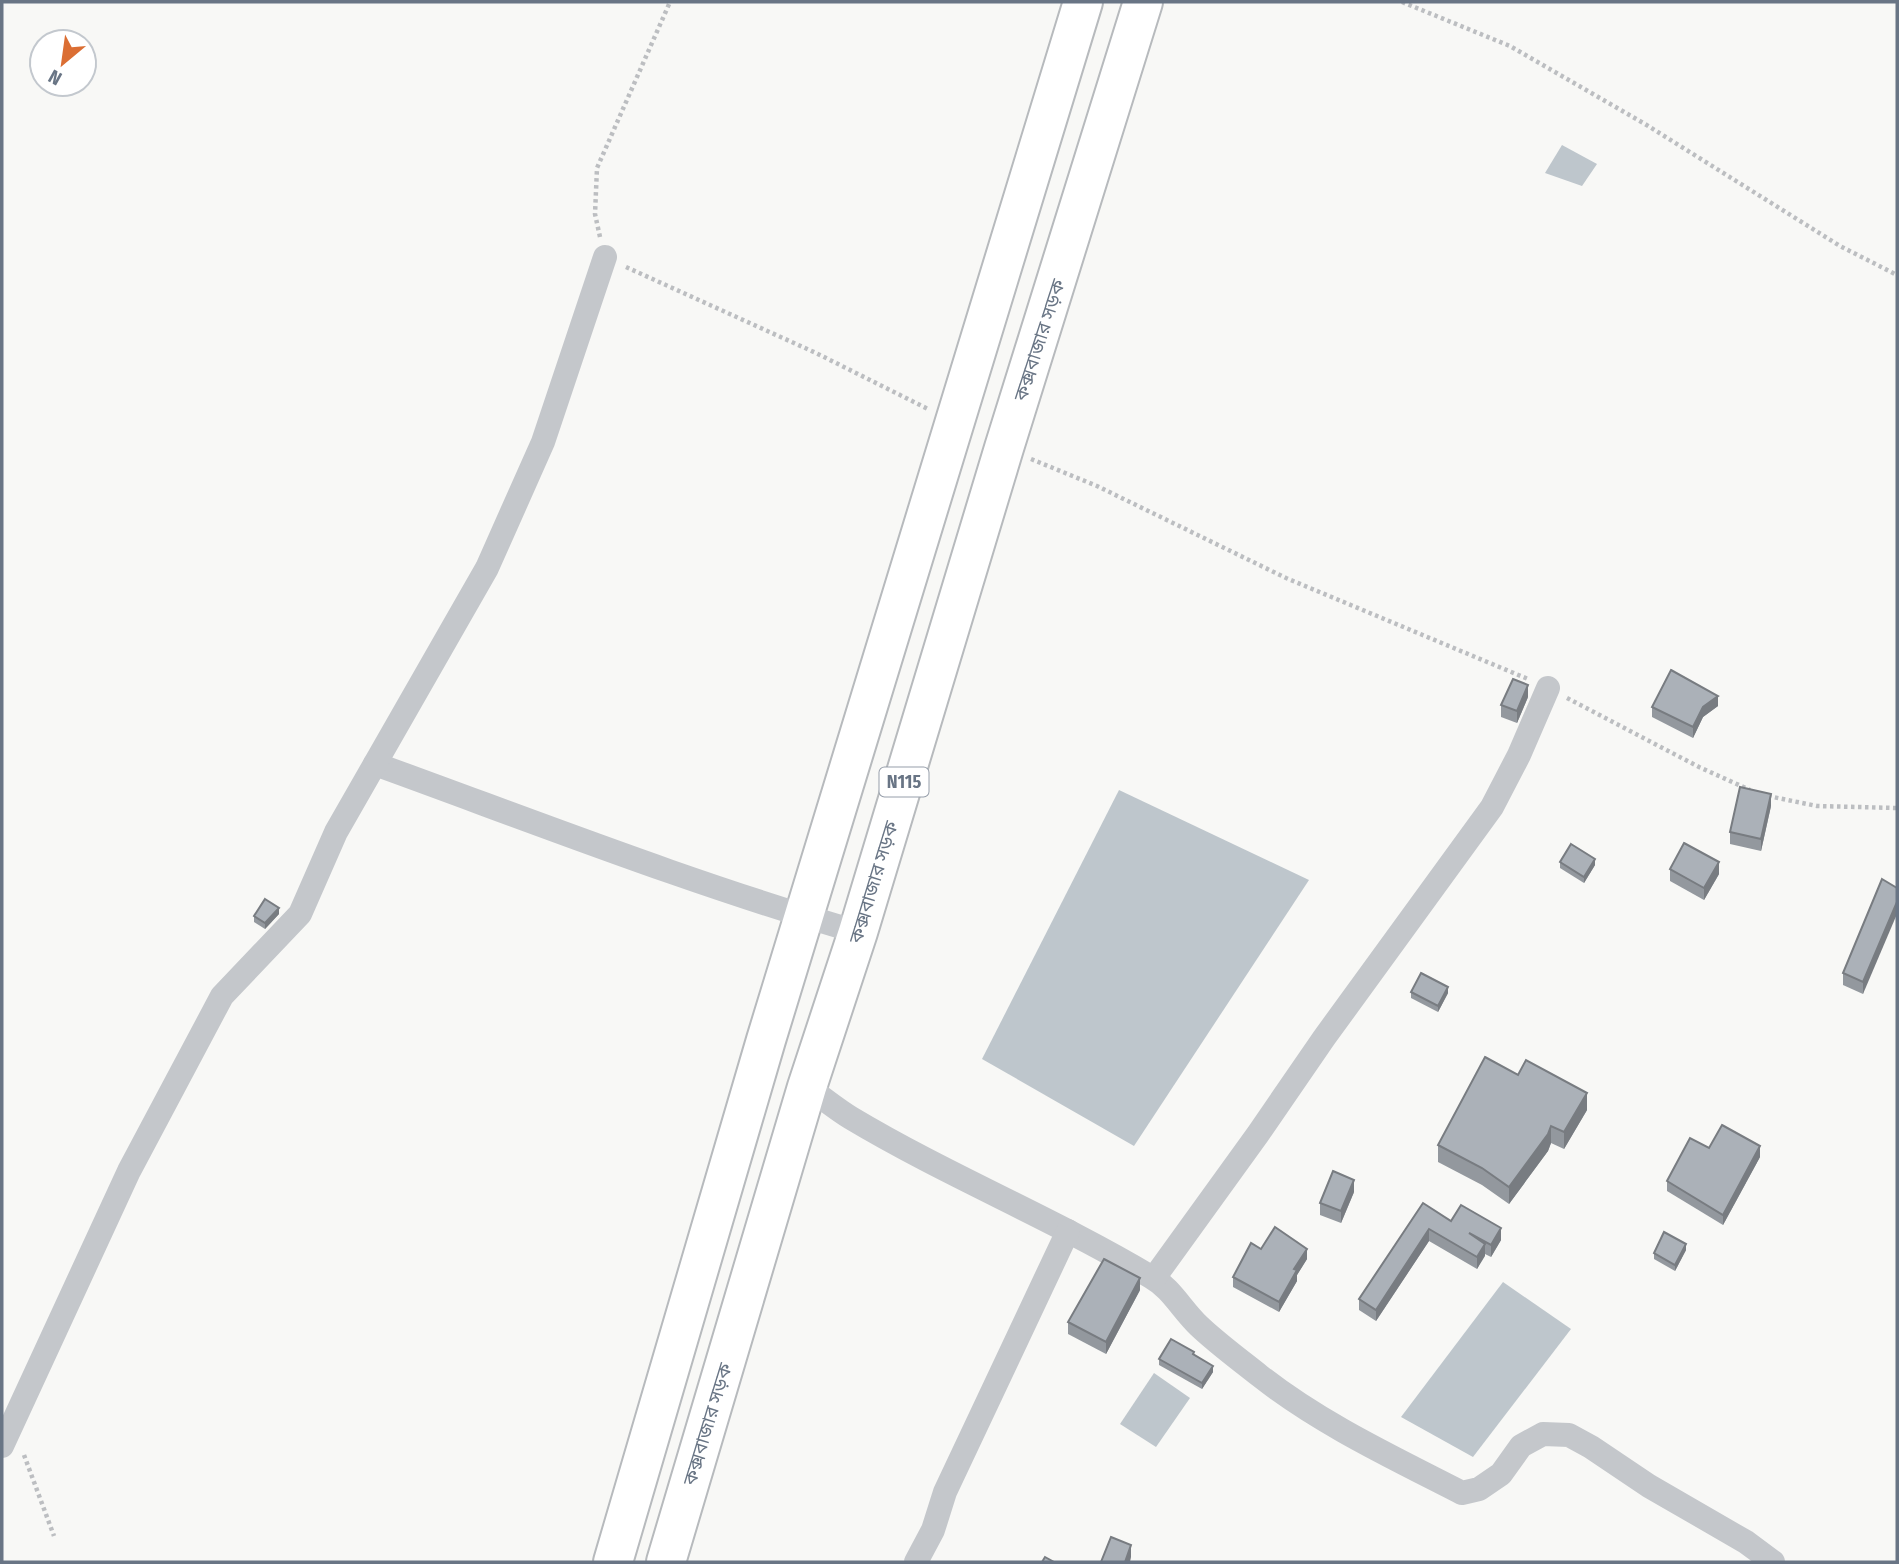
<svg xmlns="http://www.w3.org/2000/svg" width="1899" height="1564" viewBox="0 0 1899 1564" font-family="'Fira Sans Condensed','Noto Sans Bengali',sans-serif">
<style>
.water{fill:#bec6cc}
.lines{fill:none;stroke-linecap:round;stroke-linejoin:round}
.highway-casing{stroke:#b7babd;stroke-width:42}
.path{stroke:#bcbec1;stroke-width:4.5;stroke-dasharray:3.5 3.5;stroke-linecap:butt}
.street{stroke:#c4c7cb;stroke-width:24}
.highway{stroke:#fff;stroke-width:38}
.wall{fill:#93989e}
.shaded-wall{fill:#787c81}
.building{fill:#abb1b8;stroke:#787c81;stroke-width:2}
.labels{text-anchor:middle;stroke-width:7;stroke-linejoin:round;paint-order:stroke}
.shield{fill:#fff;stroke:#969eaa;stroke-width:2}
.shield-label{font-size:18px;font-weight:bold;fill:#697585}
.street-label{font-size:19px;fill:#697585;stroke:#fff}
</style>
<rect width="100%" height="100%" fill="#f8f8f6"/>
<g class="water">
<polygon points="1562,145 1597,164 1582,186 1545,173"/>
<polygon points="1119,790 1309,880 1134,1146 982,1059"/>
<polygon points="1503,1282 1571,1329 1473,1457 1401,1417"/>
<polygon points="1154,1373 1190,1398 1156,1447 1120,1424"/>
</g>
<g class="lines">
<g class="highway-casing">
<g id="highway">
<polyline points="613,1562 766,1040 1083,2"/>
<polyline points="666,1562 807,1087 858,932 1004,448 1143,2"/>
</g>
</g>
<g class="path">
<polyline points="1402,2 1510,46 1645,124 1840,246 1897,275"/>
<polyline points="600,237 595,214 597,168 670,2"/>
<polyline points="626,267 816,353 928,409"/>
<polyline points="1031,459 1097,486 1286,578 1528,679"/>
<polyline points="1567,698 1699,767 1750,790"/>
<polyline points="1768,796 1817,806 1897,808"/>
<polyline points="24,1455 54,1536"/>
</g>
<g class="street">
<path d="M375 764C535 822 695 885 858 932"/>
<path d="M807 1087C822 1097 836 1109 851 1118 948 1176 1054 1219 1151 1277 1171 1288 1182 1310 1199 1326 1218 1344 1240 1360 1260 1376 1321 1424 1394 1458 1462 1493L1479 1489 1501 1474 1521 1446 1543 1434 1569 1435 1591 1447 1649 1486 1746 1542 1773 1562"/>
<polyline points="1154,1278 1258,1134 1324,1038 1492,807 1519,755 1548,688"/>
<polyline points="2,1446 129,1171 222,996 300,914 336,832 487,568 543,442 605,257"/>
<polyline points="916,1562 933,1530 945,1492 1068,1231"/>
</g>
<use href="#highway" class="highway"/>
</g>
<g class="wall">
<polygon points="1528,697 1517,723 1501,717 1501,705"/>
<polygon points="1718,706 1703,717 1693,738 1652,717 1652,707"/>
<polygon points="1771,806 1761,851 1730,844 1730,832"/>
<polygon points="1560,862 1595,865 1584,883 1560,868"/>
<polygon points="1670,869 1719,874 1704,900 1670,881"/>
<polygon points="1882,879 1863,994 1843,985 1843,973"/>
<polygon points="279,914 265,929 254,922 254,916"/>
<polygon points="1411,992 1448,993 1438,1012 1411,998"/>
<polygon points="1587,1110 1564,1149 1551,1143 1548,1151 1509,1204 1482,1185 1438,1162 1438,1145"/>
<polygon points="1709,1148 1760,1157 1723,1225 1667,1191 1667,1181"/>
<polygon points="1354,1192 1341,1223 1320,1215 1320,1203"/>
<polygon points="1423,1203 1451,1221 1501,1240 1491,1257 1485,1254 1477,1269 1429,1241 1376,1321 1359,1310 1359,1299"/>
<polygon points="1261,1249 1307,1259 1297,1275 1297,1281 1279,1312 1233,1287 1233,1277"/>
<polygon points="1686,1250 1675,1271 1654,1259 1654,1253"/>
<polygon points="1140,1290 1106,1354 1068,1334 1068,1322"/>
<polygon points="1194,1355 1213,1372 1202,1389 1159,1365 1159,1359"/>
</g>
<g class="shaded-wall">
<polygon points="1528,685 1528,697 1517,723 1517,711"/>
<polygon points="1718,696 1718,706 1703,717 1693,738 1693,727 1703,707"/>
<polygon points="1771,794 1771,806 1761,851 1761,839"/>
<polygon points="1595,859 1595,865 1584,883 1584,877"/>
<polygon points="1719,862 1719,874 1704,900 1704,888"/>
<polygon points="1897,902 1897,914 1863,994 1863,982"/>
<polygon points="279,908 279,914 265,929 265,923"/>
<polygon points="1448,987 1448,993 1438,1012 1438,1006"/>
<polygon points="1587,1093 1587,1110 1564,1149 1564,1132"/>
<polygon points="1551,1126 1551,1143 1548,1151 1509,1204 1509,1187"/>
<polygon points="1760,1146 1760,1157 1723,1225 1723,1215"/>
<polygon points="1354,1180 1354,1192 1341,1223 1341,1211"/>
<polygon points="1501,1228 1501,1240 1491,1257 1491,1245"/>
<polygon points="1429,1229 1429,1241 1376,1321 1376,1310"/>
<polygon points="1485,1244 1485,1256 1477,1269 1477,1257"/>
<polygon points="1686,1244 1686,1250 1675,1271 1675,1265"/>
<polygon points="1307,1249 1307,1259 1297,1275 1297,1281 1279,1312 1279,1302 1294,1269"/>
<polygon points="1140,1278 1140,1290 1106,1354 1106,1342"/>
<polygon points="1213,1366 1213,1372 1202,1389 1202,1383"/>
<polygon points="1131,1545 1131,1557 1130,1562 1125,1562"/>
</g>
<g class="building">
<polygon points="1671,670 1718,696 1703,707 1693,727 1652,707"/>
<polygon points="1513,679 1528,685 1517,711 1501,705"/>
<polygon points="1740,787 1771,794 1761,839 1730,832"/>
<polygon points="1684,843 1719,862 1704,888 1670,869"/>
<polygon points="1571,844 1595,859 1584,877 1560,862"/>
<polygon points="1882,879 1897,888 1897,902 1863,982 1843,973"/>
<polygon points="265,899 279,908 265,923 254,916"/>
<polygon points="1421,973 1448,987 1438,1006 1411,992"/>
<polygon points="1485,1057 1518,1075 1526,1060 1587,1093 1564,1132 1551,1126 1548,1134 1509,1187 1482,1168 1438,1145"/>
<polygon points="1722,1125 1760,1146 1723,1215 1667,1181 1690,1138 1709,1148"/>
<polygon points="1333,1171 1354,1180 1341,1211 1320,1203"/>
<polygon points="1423,1203 1451,1221 1461,1205 1501,1228 1491,1245 1469,1233 1485,1244 1477,1257 1429,1229 1376,1310 1359,1299"/>
<polygon points="1275,1227 1307,1249 1294,1269 1297,1270 1279,1302 1233,1277 1251,1243 1261,1249"/>
<polygon points="1664,1232 1686,1244 1675,1265 1654,1253"/>
<polygon points="1104,1259 1140,1278 1106,1342 1068,1322"/>
<polygon points="1171,1339 1194,1352 1193,1354 1213,1366 1202,1383 1159,1359"/>
<polygon points="1111,1537 1131,1545 1125,1562 1101,1562"/>
<polygon points="1045,1557 1054,1562 1042,1562"/>
</g>
<g class="labels">
<rect class="shield" x="879.5" y="767.5" width="49" height="29" rx="5"/>
<g class="shield-label">
<text x="904" y="788">N115</text>
</g>
<g class="street-label">
<text transform="translate(1039 340) rotate(-72)" y="7">কক্সবাজার সড়ক</text>
<text transform="translate(873 882) rotate(-73)" y="7">কক্সবাজার সড়ক</text>
<text transform="translate(707 1424) rotate(-73)" y="7">কক্সবাজার সড়ক</text>
</g>
</g>
<rect width="1899" height="1564" fill="none" stroke="#697585" stroke-width="7"/>
<g transform="translate(63 63) rotate(209)"><circle r="33" fill="#ffffff" stroke="#c3c8ce" stroke-width="2"/>
<path d="M0-5L12 26L0 18L-12 26Z" fill="#db6e33"/>
<text y="-10" font-size="19" font-weight="bold" text-anchor="middle" fill="#697585">N</text>
</g>
</svg>
